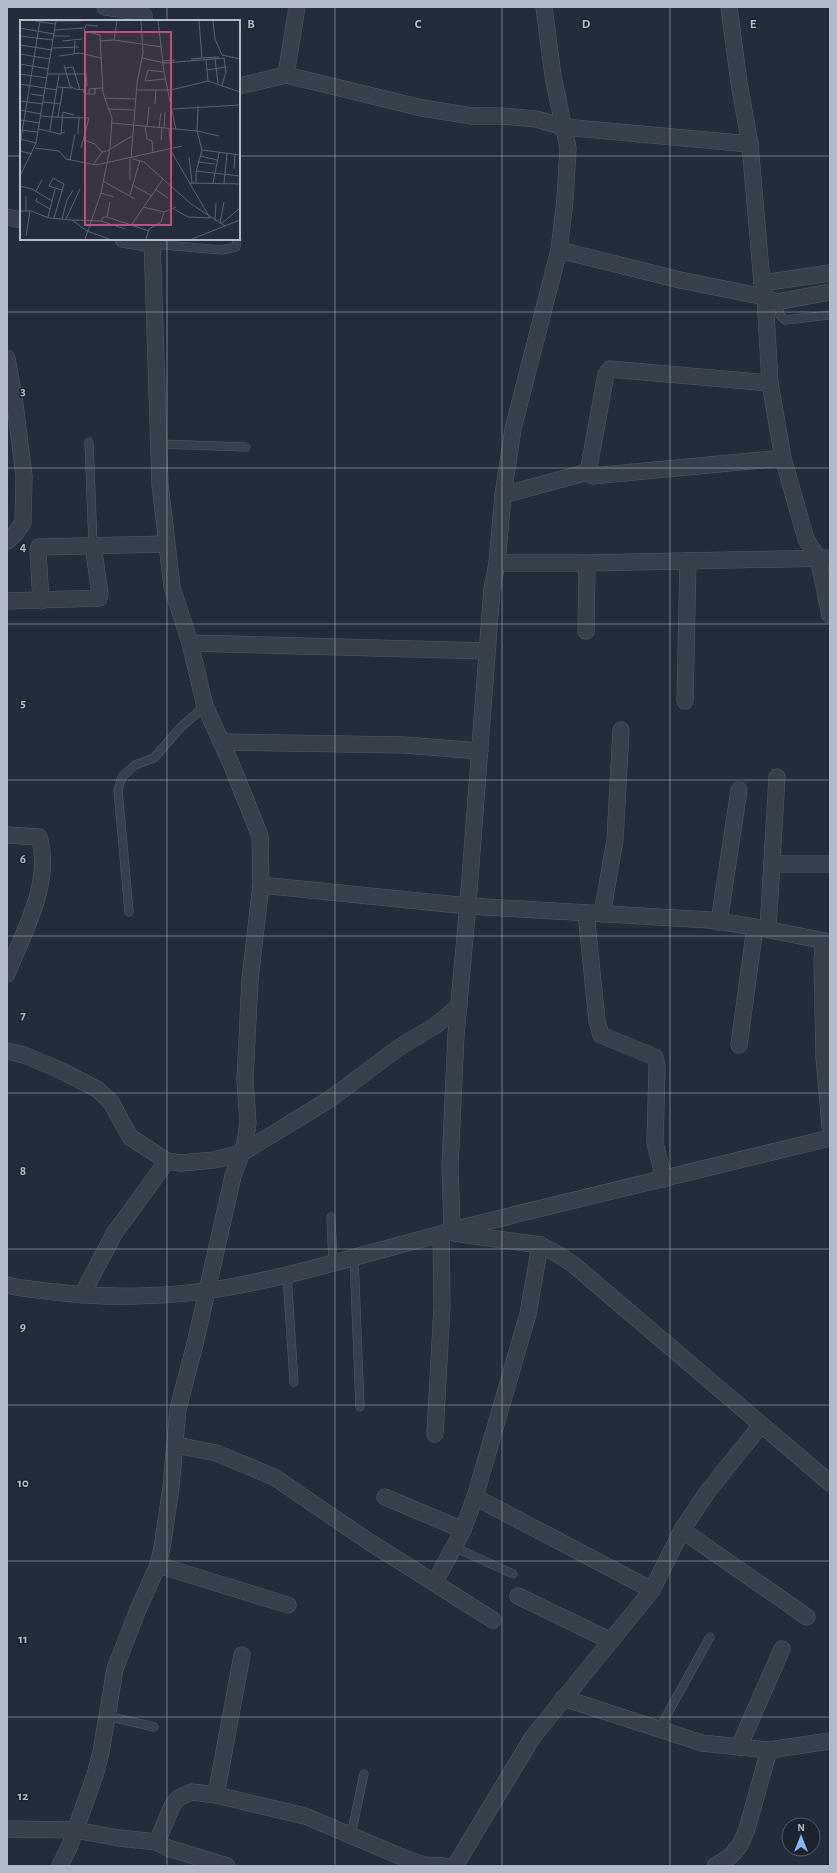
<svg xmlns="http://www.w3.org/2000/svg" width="837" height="1873" viewBox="0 0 837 1873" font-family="'Alegreya Sans',sans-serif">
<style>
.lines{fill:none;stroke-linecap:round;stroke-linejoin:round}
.lane-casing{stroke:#545d67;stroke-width:9}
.street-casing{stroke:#545d67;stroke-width:17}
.lane{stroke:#363f4a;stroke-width:8}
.street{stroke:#363f4a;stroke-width:16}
.grid{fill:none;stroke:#b1bac6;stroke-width:1;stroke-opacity:0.55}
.inset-road{fill:none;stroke:#5b6571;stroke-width:1}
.view{fill:#bc5180;fill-opacity:0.15;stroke:#bc5180;stroke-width:2}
.inset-edge{fill:none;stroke:#b1bac6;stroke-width:2}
.grid-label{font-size:13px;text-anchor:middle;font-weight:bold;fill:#b1bac6;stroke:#1b242e;stroke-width:3;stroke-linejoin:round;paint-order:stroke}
</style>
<rect width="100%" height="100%" fill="#222d39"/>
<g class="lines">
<g class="lane-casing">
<g id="lane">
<polyline points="152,244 222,250 236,247 237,239"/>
<polyline points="777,302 780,315 785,320 830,315"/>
<polyline points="89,442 93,545"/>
<polyline points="159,444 246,447"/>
<polyline points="129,912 118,790 122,777 135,765 154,758 180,728 205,706"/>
<polyline points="331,1217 333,1262"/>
<polyline points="354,1257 360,1407"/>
<polyline points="287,1275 294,1382"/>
<polyline points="454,1547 513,1574"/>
<polyline points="107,1716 154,1727"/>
<polyline points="659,1729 710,1637"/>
<polyline points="351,1835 364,1774"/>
</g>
</g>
<g class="street-casing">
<g id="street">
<polyline points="105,7 134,11 144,16 145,21"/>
<polyline points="729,7 739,83 750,144 762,283 765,297 770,383 783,458 806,539 818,558 830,615"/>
<polyline points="286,75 297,7"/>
<polyline points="239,86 286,75 422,108 472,116 502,116 536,119 564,127 750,144"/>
<polyline points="7,217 21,220"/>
<polyline points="123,239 152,244"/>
<polyline points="559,250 680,280 765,297 777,302 830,292"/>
<polyline points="762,283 830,273"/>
<polyline points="7,358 15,404 24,476 23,523 15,534 7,541"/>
<polyline points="770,383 610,369 606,374 588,472 592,476 783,458"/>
<polyline points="503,495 588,472"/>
<polyline points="497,563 587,563 830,558"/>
<polyline points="7,601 99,598 100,594 93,545"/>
<polyline points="41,601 38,551 39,547 166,544"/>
<polyline points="586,631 587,563"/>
<polyline points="190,643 487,651"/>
<polyline points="685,701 688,561"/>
<polyline points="221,742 404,745 480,751"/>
<path d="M7 835 39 837C53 882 23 933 7 974"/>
<polyline points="772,864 830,864"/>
<polyline points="261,885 468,906 710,920 755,927 830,942"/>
<polyline points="586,913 597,1021 601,1035 655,1057 657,1066 655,1143 664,1179"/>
<polyline points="602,914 615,840 621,730"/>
<polyline points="719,922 739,790"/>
<polyline points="768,929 777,777"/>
<polyline points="824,941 822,960 824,1057 830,1126"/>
<polyline points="739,1045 755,927"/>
<polyline points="7,1051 24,1055 60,1070 97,1089 111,1102 130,1137 167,1161 181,1163 214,1160 242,1153 330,1099 398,1048 435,1026 459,1006"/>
<polyline points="452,1230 450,1165 456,1035 468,904 492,589 497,563 503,495 513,429 559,250 565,200 568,148 553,76 544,7"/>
<polyline points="454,1233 540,1245 559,1255 574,1265 830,1483"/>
<path d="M7 1285C22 1289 39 1290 55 1292 109 1299 176 1297 230 1287 301 1274 371 1252 441 1234L452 1230 830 1138"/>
<polyline points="82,1295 114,1234 167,1161"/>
<polyline points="435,1434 442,1306 441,1234"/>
<polyline points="176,1445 216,1453 274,1477 368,1541 493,1620"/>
<polyline points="385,1497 463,1530"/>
<polyline points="475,1497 652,1590"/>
<polyline points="682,1530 807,1617"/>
<polyline points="158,1565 288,1605"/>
<polyline points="435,1582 463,1530 475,1497 528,1314 540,1245"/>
<polyline points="518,1596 611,1641"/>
<polyline points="563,1698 702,1743 769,1750 830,1741"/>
<polyline points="739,1747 782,1649"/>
<polyline points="216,1795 242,1655"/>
<polyline points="7,1829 75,1830 119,1838 157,1842 172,1806 178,1798 192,1792 216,1795 305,1816 409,1860 425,1865 444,1866"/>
<polyline points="157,1842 168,1848 227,1866"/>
<polyline points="60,1866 70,1845 95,1775 101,1752 115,1669 137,1612 158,1565 162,1548 171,1487 178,1409 195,1344 233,1176 245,1143 248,1123 245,1080 250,979 261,885 260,836 232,766 205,706 190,643 172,587 160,484 152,239"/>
<polyline points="455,1866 532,1738 652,1590 682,1530 708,1491 761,1425"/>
<polyline points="715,1866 731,1856 740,1845 747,1829 769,1750"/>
</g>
</g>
<use href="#lane" class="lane"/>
<use href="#street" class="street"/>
</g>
<path class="grid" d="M167 7V21M335 7V1866M502 7V1866M670 7V1866M7 156H21M239 156H830M167 239V1866M7 312H830M7 468H830M7 624H830M7 780H830M7 936H830M7 1093H830M7 1249H830M7 1405H830M7 1561H830M7 1717H830"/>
<g transform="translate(20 20)">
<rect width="220" height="220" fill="#222d39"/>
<path class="inset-road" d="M15 1 35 4M36 1H61M138 1 144 52 156 110M193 1 195 19 202 35 220 39M0 8 34 14M34 10 64 8M0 16 33 20M34 16H50M94 20 97 1M42 21 62 19M80 21 94 20 142 27M0 25 32 30M32 28 59 27M0 34 30 39M54 34 55 21M39 36 60 33 81 38M122 38 145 43 204 38 206 52 202 65M182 38 199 37M171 39 182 38 179 1M195 39 198 63M143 41 155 40M0 44 29 49M44 45 50 66 55 69 64 70M45 48 53 47 60 70M187 50 206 47M144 52 128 50 125 61 145 59M0 54 27 58M28 54H67M188 61 220 72M0 64 37 70M37 67 52 68M64 70 67 65 65 46M64 70V74H75V68M116 70H151L188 61 186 40M11 74 24 76M69 74V69L82 68M84 78 115 79M0 81 23 84M23 82 41 84M135 84 136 70M88 89 114 90M153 89 219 85 220 79M0 90 21 94M21 96 32 97 39 55M38 97 43 68M0 100 20 103M92 103 177 111 199 116M125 106 127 119 132 121 133 133M127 106 129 87M139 107 141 93M144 108 145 92M19 109 40 114 45 112M149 109 151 131 190 198 168 197 154 189M0 110 18 112M30 111 32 97 69 98 61 128M41 114 43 92 54 95M58 114 59 98M0 119 16 123M64 120 75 124 82 132 87 131 112 116M141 120 142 108M0 125 20 1M15 128 39 131 46 139 76 145 162 126M182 130 220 135M0 131 12 134M180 136 197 140M169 137 172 163M111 139 117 63 123 33 121 1M113 139 124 142 171 184 205 206M50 140 55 114M178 142 195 144M73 145 82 132M214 149 215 134M176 151 220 156M0 156 16 123 36 1M110 160V139M83 161 115 179M169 163 220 164M176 163V152L182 130 177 111 178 86M193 163 199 133M204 163 207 134M0 166 12 169 32 181M114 166 132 176M135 169 148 178M16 171 22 160M81 173 94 177M110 175 120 140M6 176V191M17 178 16 181 30 189M123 187 144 192 156 187M0 191H11L29 198 52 200 67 211 89 219M28 197 35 169M87 197 90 182M34 198 44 164 33 158 29 166 42 170M42 199 47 180 53 170M46 199 60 169M53 200 81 201 83 197H87L129 211M81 201 105 209M195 201 196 183M200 203 204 182M112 204 143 159M201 204 220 188M6 216 10 191M65 219 81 173 90 128 92 98 83 73 80 15 64 11 66 5 78 6M126 219 129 209 141 202 144 192M172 219 220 200"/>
<path class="view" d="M65 12H151V205H65Z"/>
<rect width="220" height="220" class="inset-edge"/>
</g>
<g class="grid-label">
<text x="251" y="28">B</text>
<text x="418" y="28">C</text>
<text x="586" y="28">D</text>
<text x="753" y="28">E</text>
<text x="23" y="395">3</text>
<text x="23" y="551">4</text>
<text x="23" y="707">5</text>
<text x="23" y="863">6</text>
<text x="23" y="1019">7</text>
<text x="23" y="1175">8</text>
<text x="23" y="1331">9</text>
<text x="23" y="1487">10</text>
<text x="23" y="1643">11</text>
<text x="23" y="1800">12</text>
</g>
<rect width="837" height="1873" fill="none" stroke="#b1bac6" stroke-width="16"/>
<g transform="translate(801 1837)"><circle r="19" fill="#1b242e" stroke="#57606b"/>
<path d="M0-3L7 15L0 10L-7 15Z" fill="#88b6f4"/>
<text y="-6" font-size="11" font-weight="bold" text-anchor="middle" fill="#b1bac6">N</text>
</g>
</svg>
